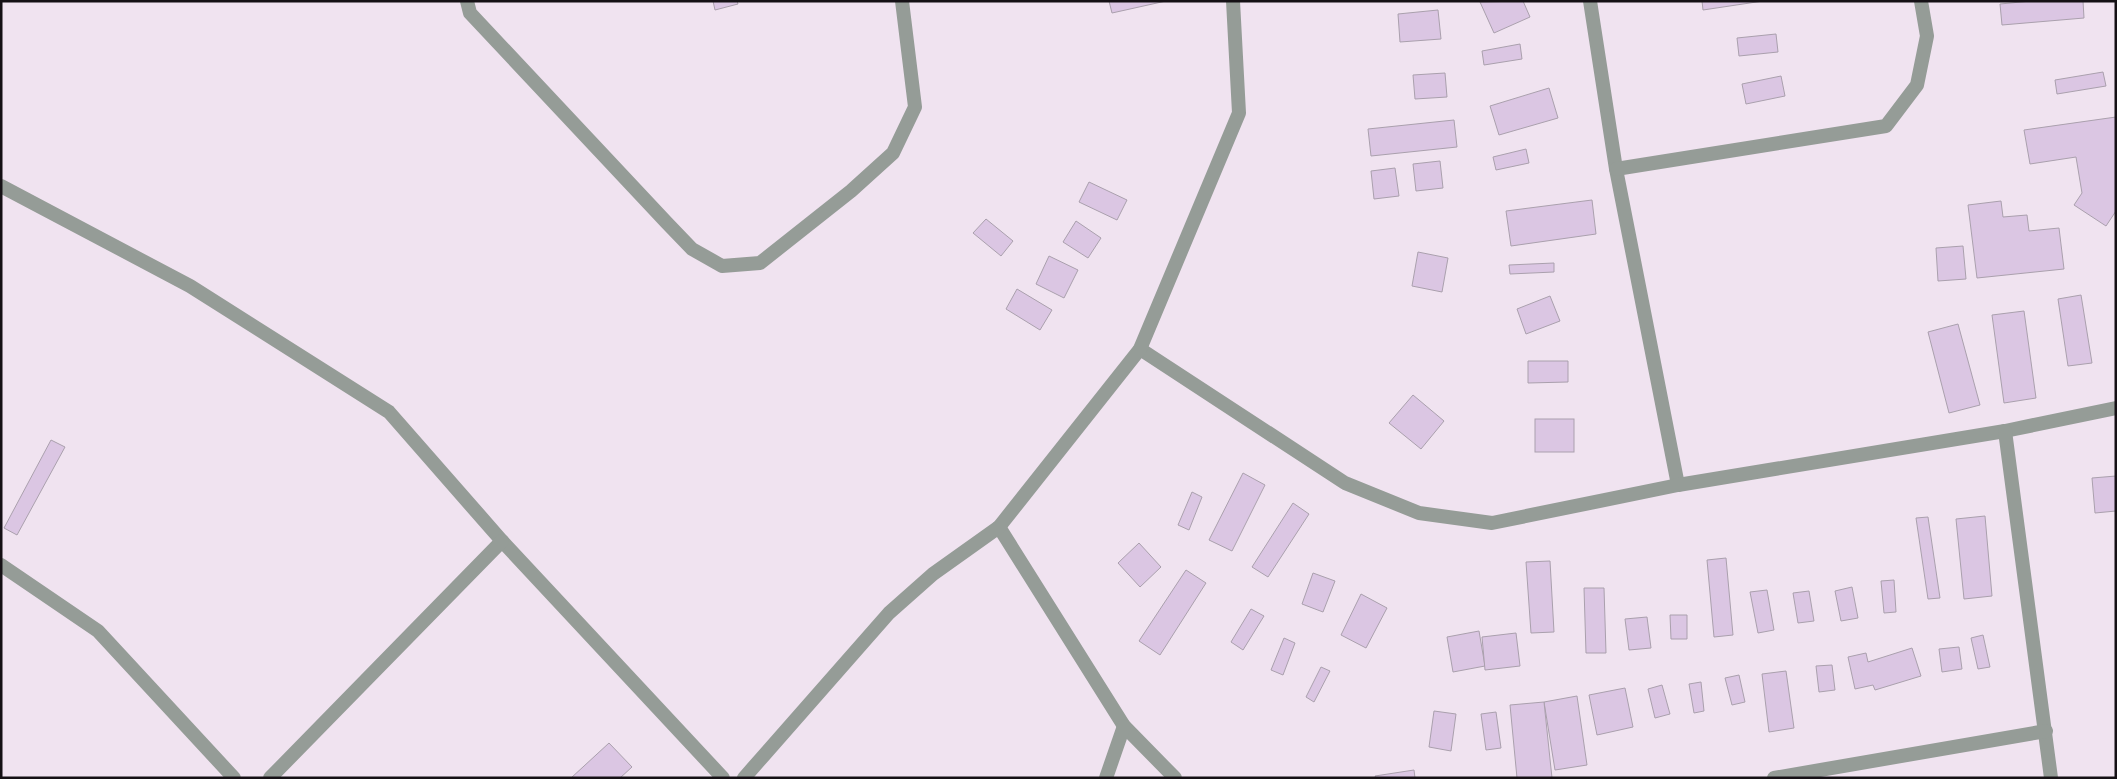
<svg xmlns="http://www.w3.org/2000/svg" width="2117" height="779" viewBox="0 0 2117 779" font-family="'Nunito Sans',sans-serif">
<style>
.building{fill:#dbc6e3;stroke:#aaa0ad}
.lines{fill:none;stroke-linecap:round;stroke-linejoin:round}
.minor{stroke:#959c97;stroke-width:14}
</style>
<rect width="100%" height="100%" fill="#f0e3f0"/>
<g class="building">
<polygon points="713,1 737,1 738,4 715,10"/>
<polygon points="1109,1 1166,1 1112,13"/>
<polygon points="1523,1 1530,17 1494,33 1480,2"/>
<polygon points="1702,1 1763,1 1703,10"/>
<polygon points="2031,1 2083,1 2084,18 2002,25 2000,4"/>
<polygon points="1438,10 1441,39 1400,42 1398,14"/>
<polygon points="1776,34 1778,52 1739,56 1737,38"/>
<polygon points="1520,44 1522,59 1484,65 1482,51"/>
<polygon points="2103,72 2106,86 2057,94 2055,80"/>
<polygon points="1445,73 1447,97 1415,99 1413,75"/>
<polygon points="1781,76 1785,96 1746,104 1742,84"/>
<polygon points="1549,88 1558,118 1499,135 1490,106"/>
<polygon points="2116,117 2116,211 2106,226 2074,205 2082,193 2076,157 2030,164 2024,130"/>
<polygon points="1454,120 1457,147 1371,156 1368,129"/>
<polygon points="1526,149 1529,163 1496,170 1493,157"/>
<polygon points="1440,161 1443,188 1416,191 1413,164"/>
<polygon points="1395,168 1399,196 1374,199 1371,171"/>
<polygon points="1089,182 1127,200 1117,220 1079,202"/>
<polygon points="1592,200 1596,234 1511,246 1506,211"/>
<polygon points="2001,201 2003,217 2027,215 2029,231 2059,228 2064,269 1977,278 1968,205"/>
<polygon points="986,219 1013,241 1001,256 973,233"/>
<polygon points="1076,221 1101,238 1088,258 1063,242"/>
<polygon points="1963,246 1966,279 1938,281 1936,248"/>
<polygon points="1418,252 1448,258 1442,292 1412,286"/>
<polygon points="1049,256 1078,270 1064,298 1036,284"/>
<polygon points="1554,263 1554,272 1510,274 1509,265"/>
<polygon points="1017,289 1052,310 1040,330 1006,309"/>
<polygon points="2081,295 2092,363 2068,366 2058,299"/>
<polygon points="1550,296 1560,321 1526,334 1517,309"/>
<polygon points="2024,311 2036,398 2004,403 1992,315"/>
<polygon points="1958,324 1980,405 1949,413 1928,332"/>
<polygon points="1528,361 1568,361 1568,382 1528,383"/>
<polygon points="1413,395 1444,421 1421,449 1389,423"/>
<rect x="1535" y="419" width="39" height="33"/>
<polygon points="51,440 65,447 17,535 4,528"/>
<polygon points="1243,473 1265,485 1232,551 1209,540"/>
<polygon points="2116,476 2116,511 2095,513 2092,478"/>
<polygon points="1192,492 1202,497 1189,530 1178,525"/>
<polygon points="1293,503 1309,514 1268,577 1252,567"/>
<polygon points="1985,516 1992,596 1964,599 1956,519"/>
<polygon points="1928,517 1940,598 1928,599 1916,518"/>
<polygon points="1139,543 1161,567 1140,587 1118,563"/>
<polygon points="1726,558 1733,635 1714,637 1707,560"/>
<polygon points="1550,561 1554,632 1531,633 1526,562"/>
<polygon points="1186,570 1206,583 1160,655 1139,641"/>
<polygon points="1313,573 1335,581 1323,612 1302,604"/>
<polygon points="1894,580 1896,612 1884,613 1881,581"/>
<polygon points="1852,587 1858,618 1841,621 1835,591"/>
<polygon points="1584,588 1604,588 1606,653 1586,653"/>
<polygon points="1767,590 1774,630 1758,633 1750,592"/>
<polygon points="1809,591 1814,621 1798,623 1793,593"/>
<polygon points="1361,594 1387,608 1366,648 1341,635"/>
<polygon points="1251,609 1264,616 1243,650 1231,642"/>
<polygon points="1670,615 1687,615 1687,639 1671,639"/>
<polygon points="1647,617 1651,648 1629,650 1625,619"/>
<polygon points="1479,631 1485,666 1453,672 1447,637"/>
<polygon points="1516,633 1520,666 1485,670 1482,637"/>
<polygon points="1983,635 1990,667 1978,669 1971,638"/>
<polygon points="1284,638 1295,643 1283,675 1271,670"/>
<polygon points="1959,647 1962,669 1942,672 1939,649"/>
<polygon points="1912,648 1921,676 1875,690 1873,685 1855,689 1848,657 1866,653 1868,662"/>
<polygon points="1832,665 1835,690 1819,692 1816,666"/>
<polygon points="1321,667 1330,671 1314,702 1306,697"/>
<polygon points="1786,671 1794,728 1769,732 1762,674"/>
<polygon points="1739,675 1745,702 1732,705 1725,678"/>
<polygon points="1701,682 1704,711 1694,713 1689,684"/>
<polygon points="1662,685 1670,714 1655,718 1648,689"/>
<polygon points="1625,688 1633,727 1597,735 1589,695"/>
<polygon points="1577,696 1587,765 1555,770 1544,702"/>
<polygon points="1544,702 1552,778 1517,778 1510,705"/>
<polygon points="1434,711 1456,714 1451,751 1429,747"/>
<polygon points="1496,712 1501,748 1486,750 1481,714"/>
<polygon points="609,743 632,767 620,778 571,778"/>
<polygon points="1414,770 1415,778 1376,778 1375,776"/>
</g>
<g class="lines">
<g class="minor">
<polyline points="467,1 470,13 667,223 692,249 722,266 760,263 851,191 893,153 915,107 902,1"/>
<polyline points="1590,1 1616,169 1678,485"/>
<polyline points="1616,169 1886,126 1917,85 1927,36 1921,1"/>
<polyline points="1,186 190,286 389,412 502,541 723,778"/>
<polyline points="1140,349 1345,483 1419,513 1492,523 1678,485 2005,431 2116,408"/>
<polyline points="2005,431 2051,778"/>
<polyline points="999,527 1124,726 1175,778"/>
<polyline points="1,565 98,631 234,778"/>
<polyline points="270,778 502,541"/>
<polyline points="744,778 889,613 933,574 999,527 1140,349 1239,113 1233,1"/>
<polyline points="1106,778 1124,726"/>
<polyline points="1774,778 2046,731"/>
</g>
</g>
<rect width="2117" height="779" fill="none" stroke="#151015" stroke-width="5"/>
</svg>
